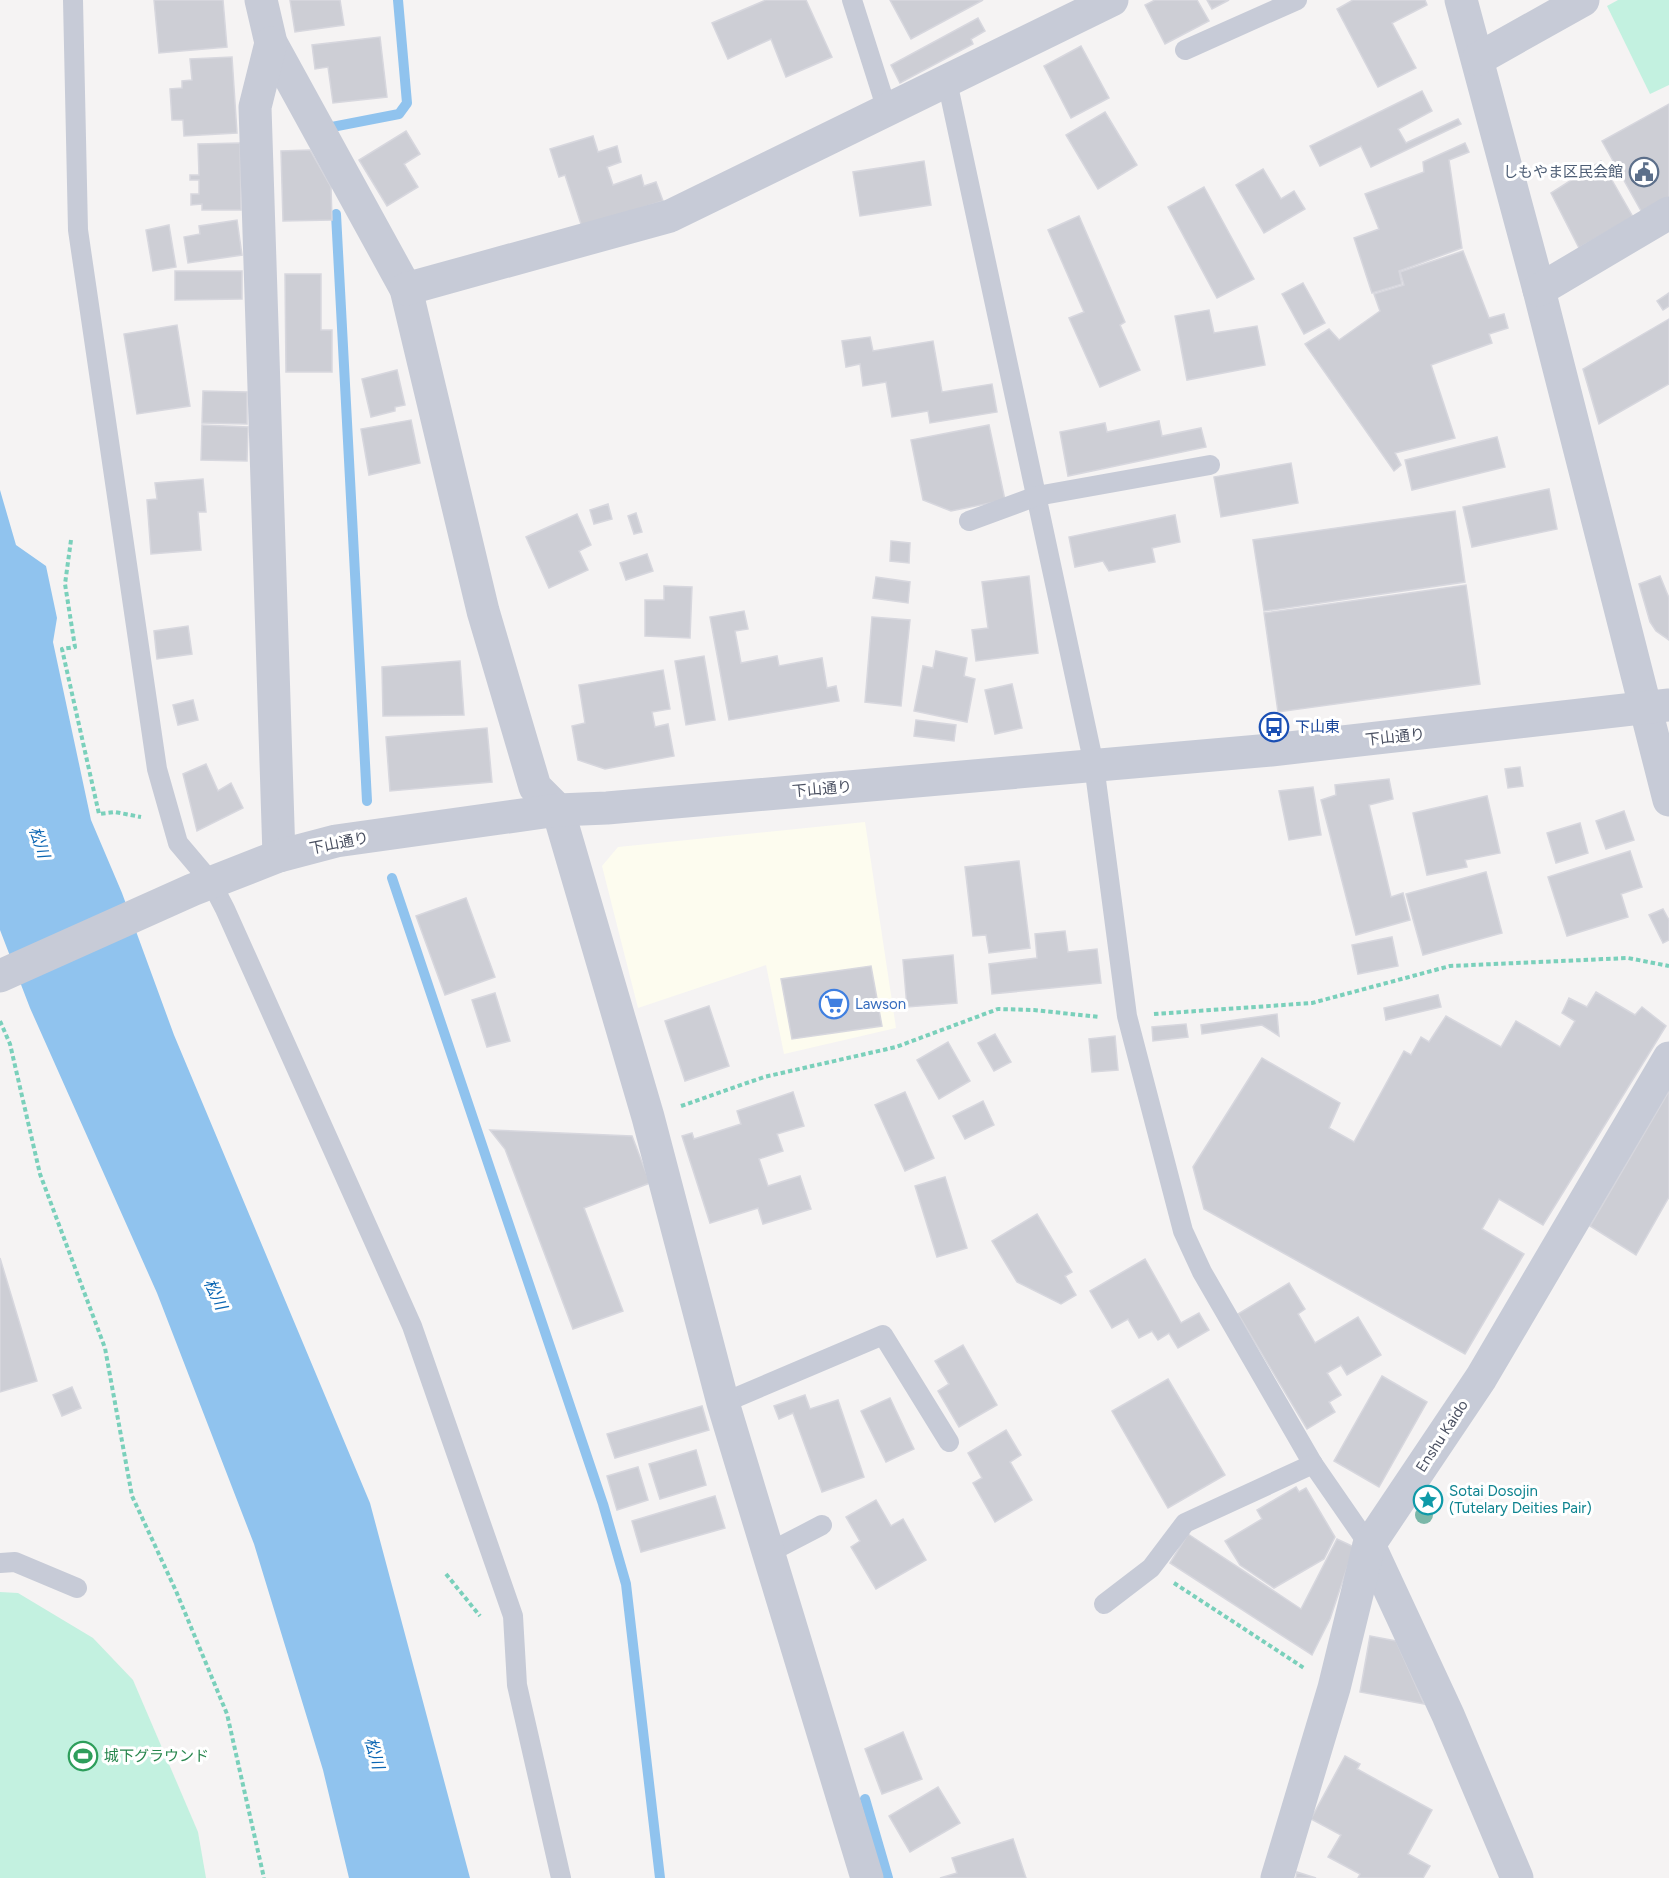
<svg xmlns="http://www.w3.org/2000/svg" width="1669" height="1878" viewBox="0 0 1669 1878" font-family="Figtree,'Noto Sans JP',sans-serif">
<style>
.commercial{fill:#fdfcef}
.green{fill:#c3f1e0}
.water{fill:#90c3ee}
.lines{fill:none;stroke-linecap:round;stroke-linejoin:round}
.stream{stroke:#90c3ee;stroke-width:10}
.building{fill:#cdced5;stroke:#d7d7de;stroke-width:1.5}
.path{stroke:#7ad0bb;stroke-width:4;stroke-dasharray:4.5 3;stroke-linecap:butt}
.service{stroke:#c7cbd7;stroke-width:20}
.minor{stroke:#c7cbd7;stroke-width:33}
.tertiary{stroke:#c7cbd7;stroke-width:33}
.tree{fill:#7bb7a8}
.labels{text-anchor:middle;stroke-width:6;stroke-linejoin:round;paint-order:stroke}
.service-label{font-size:15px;fill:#4e5e75;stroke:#fff;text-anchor:end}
.transit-label{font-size:15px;fill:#164399;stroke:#fff;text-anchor:start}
.street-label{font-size:15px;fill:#4a5061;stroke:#fff}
.shop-label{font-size:15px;fill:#366cbe;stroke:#fff;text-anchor:start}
.culture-label{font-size:15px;fill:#0d838f;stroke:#fff;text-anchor:start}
.leisure-label{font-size:15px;fill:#27864d;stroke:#fff;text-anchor:start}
.water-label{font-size:16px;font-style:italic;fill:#0b66b3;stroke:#fff}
</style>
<rect width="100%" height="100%" fill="#f5f3f3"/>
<polygon class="commercial" points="865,822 896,1028 784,1054 766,965 638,1008 602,866 618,847"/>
<g class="green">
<polygon points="1618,0 1669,0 1669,85 1650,94 1607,6"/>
<polygon points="0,1592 18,1593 93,1638 133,1680 198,1832 206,1878 0,1878"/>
</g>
<polygon class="water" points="0,490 16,545 46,566 57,618 53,642 91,820 122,893 174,1035 370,1503 470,1878 349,1878 323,1770 254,1544 157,1293 30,1008 0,930"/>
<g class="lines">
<g class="stream">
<polyline points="332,127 399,114 407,103 398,0"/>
<polyline points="336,214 367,801"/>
<polyline points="392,878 603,1504 626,1584 660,1878"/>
<polyline points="865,1799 888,1878"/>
</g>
</g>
<g class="building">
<polygon points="154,0 223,0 227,47 159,53"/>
<polygon points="290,0 340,0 344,25 295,32"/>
<polygon points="766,0 806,0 832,57 786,77 771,39 728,59 712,23"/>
<polygon points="890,0 983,0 911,39"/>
<polygon points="1155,0 1197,0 1209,21 1165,44 1145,5"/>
<polygon points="1207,0 1229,0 1212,9"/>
<polygon points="1353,0 1425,0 1427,5 1392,23 1416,68 1378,87 1337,9"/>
<polygon points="978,18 985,31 971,39 973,44 900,83 891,65"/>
<polygon points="380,37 387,97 333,103 328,67 315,69 312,45"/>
<polygon points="1081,46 1109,98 1071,118 1044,66"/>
<polygon points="232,57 237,133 184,136 183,120 172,120 170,89 182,88 182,81 192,80 190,59"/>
<polygon points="1422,91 1432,111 1398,129 1406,143 1458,119 1461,124 1371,167 1361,146 1320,166 1310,146"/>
<polygon points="1669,104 1669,204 1645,218 1602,141"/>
<polygon points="1105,112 1137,165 1098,189 1066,135"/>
<polygon points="406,131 420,154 404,164 418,187 387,206 359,160"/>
<polygon points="593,136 598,152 617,146 621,162 607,167 613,185 641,175 644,186 656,182 663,201 582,227 565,175 559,177 550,149"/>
<polygon points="240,143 241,210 202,210 202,204 191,205 191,194 199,194 199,180 190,180 190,175 199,175 198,144"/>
<polygon points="1465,143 1469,152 1449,160 1462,248 1399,271 1402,284 1372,293 1354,238 1379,229 1365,194 1424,172 1423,162"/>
<polygon points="310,150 331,187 332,220 283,221 281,151"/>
<polygon points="924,161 931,205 860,216 853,172"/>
<polygon points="1601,161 1633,217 1579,248 1551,193"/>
<polygon points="1263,169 1281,199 1294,191 1305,209 1264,233 1236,185"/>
<polygon points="1204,187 1254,279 1217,298 1168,207"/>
<polygon points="1079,216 1125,322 1120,325 1140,370 1100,387 1069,318 1084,312 1048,230"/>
<polygon points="237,220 242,255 188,263 184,237 200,234 199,226"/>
<polygon points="169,225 176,267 153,271 146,230"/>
<polygon points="1463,251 1489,318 1504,314 1508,328 1489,334 1492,343 1431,365 1455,438 1395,453 1401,465 1394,471 1305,344 1329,329 1339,340 1380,311 1374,294 1404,285 1400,272"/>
<polygon points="175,271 242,271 242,299 175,300"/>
<polygon points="285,274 321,274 321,330 332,330 332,372 286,372"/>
<polygon points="1303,283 1325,323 1304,334 1282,294"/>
<polygon points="1669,293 1669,306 1663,310 1657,301"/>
<polygon points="1209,310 1214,333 1257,326 1265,365 1187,380 1175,316"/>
<polygon points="1669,319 1669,384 1599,424 1583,369"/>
<polygon points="177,325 190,406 137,414 124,334"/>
<polygon points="870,337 873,351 933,341 942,392 992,384 997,412 930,423 928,411 892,417 886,382 863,386 860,364 846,367 842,341"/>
<polygon points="397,370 405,405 395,407 395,411 371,417 362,379"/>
<polygon points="203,391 247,392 247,424 202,423"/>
<polygon points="411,420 420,463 369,475 361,429"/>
<polygon points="1159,421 1162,436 1201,428 1206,447 1068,476 1060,432 1105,423 1107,432"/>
<polygon points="202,425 248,427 247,461 201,460"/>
<polygon points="989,425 1005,500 951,511 923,500 911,440"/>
<polygon points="1497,437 1505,467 1412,490 1405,460"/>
<polygon points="1291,463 1298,503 1221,517 1214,477"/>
<polygon points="203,479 206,512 198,512 201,550 151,554 147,500 157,499 155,483"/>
<polygon points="1549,489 1557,529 1472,547 1463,507"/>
<polygon points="608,504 612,519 594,524 590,510"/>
<polygon points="1455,511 1465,582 1264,611 1253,540"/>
<polygon points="636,513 642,532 634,534 628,516"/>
<polygon points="577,514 591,545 579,551 588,570 549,588 526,537"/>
<polygon points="1175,515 1180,542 1152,548 1155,562 1109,571 1103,561 1075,567 1069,537"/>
<polygon points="891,541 910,543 909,563 890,561"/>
<polygon points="647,554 653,571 626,580 620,563"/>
<polygon points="1029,576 1038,653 976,661 972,630 988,628 982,582"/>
<polygon points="1660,576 1669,598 1669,640 1656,631 1650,622 1639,584"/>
<polygon points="876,577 910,582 908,603 873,598"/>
<polygon points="1466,585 1480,684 1278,712 1264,613"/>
<polygon points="664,586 692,587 690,638 645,636 645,600 664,600"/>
<polygon points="744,611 748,629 735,631 741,663 777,656 779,666 822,658 827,688 836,686 839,701 729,720 710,617"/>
<polygon points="872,617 910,620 901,706 865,702"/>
<polygon points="188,626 192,654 157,659 154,631"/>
<polygon points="936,651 967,658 964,676 975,679 967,722 914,711 923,666 933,668"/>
<polygon points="704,656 715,720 686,725 675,661"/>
<polygon points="460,661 464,715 383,716 382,667"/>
<polygon points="663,670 670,709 652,712 655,727 668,724 674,756 605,769 578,760 572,726 585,723 579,685"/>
<polygon points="1012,684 1022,728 995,734 985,690"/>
<polygon points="193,700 198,720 178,725 173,705"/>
<polygon points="916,720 956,725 954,741 914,736"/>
<polygon points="487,728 492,782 390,791 386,737"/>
<polygon points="206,764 218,791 231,783 243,808 197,831 183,774"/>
<polygon points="1520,767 1523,786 1508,788 1505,769"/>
<polygon points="1389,779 1393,799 1369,805 1391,897 1403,893 1410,920 1356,935 1321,800 1336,795 1335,785"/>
<polygon points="1313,787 1321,835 1289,840 1279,791"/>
<polygon points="1487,796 1500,853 1465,860 1467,867 1427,875 1413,813"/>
<polygon points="1624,811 1634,840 1606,849 1596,821"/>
<polygon points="1580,823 1588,853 1556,863 1547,833"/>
<polygon points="1630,851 1642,887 1621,894 1628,917 1567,936 1548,877"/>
<polygon points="1019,861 1030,948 989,953 986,935 973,936 965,867"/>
<polygon points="1486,872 1502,933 1423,955 1406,894"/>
<polygon points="466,898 495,977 445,995 416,916"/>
<polygon points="1663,909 1669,920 1669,940 1663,943 1649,915"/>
<polygon points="1065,931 1068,952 1097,949 1101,983 992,994 989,964 1037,958 1035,934"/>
<polygon points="1392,937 1398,966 1358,974 1352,945"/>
<polygon points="953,955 957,1003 907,1007 903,960"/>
<polygon points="871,966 882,1026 792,1039 781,979"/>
<polygon points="1596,992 1635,1015 1642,1007 1666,1026 1543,1225 1499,1199 1482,1229 1524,1254 1465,1354 1204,1209 1193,1167 1262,1058 1340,1103 1329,1128 1354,1142 1404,1051 1411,1055 1421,1037 1429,1042 1446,1016 1501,1047 1516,1021 1560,1047 1575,1021 1562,1013 1569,998 1587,1007"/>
<polygon points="495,993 510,1041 487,1047 472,1000"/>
<polygon points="1438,995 1441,1007 1386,1020 1384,1008"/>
<polygon points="709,1006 729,1066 685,1081 665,1021"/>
<polygon points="1277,1014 1279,1036 1262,1025 1202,1034 1201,1025"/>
<polygon points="1186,1024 1188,1037 1153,1041 1152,1027"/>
<polygon points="995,1034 1011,1062 994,1071 978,1043"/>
<polygon points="1115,1036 1118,1070 1092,1072 1089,1039"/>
<polygon points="948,1042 970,1081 939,1099 917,1060"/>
<polygon points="1669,1091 1669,1197 1636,1255 1590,1226"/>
<polygon points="793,1092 804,1126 777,1134 783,1151 759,1159 768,1186 800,1176 811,1209 763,1224 758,1208 710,1223 682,1136 692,1133 694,1139 741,1124 737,1111"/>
<polygon points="905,1092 934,1158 905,1171 875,1105"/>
<polygon points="983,1101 994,1125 965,1139 953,1116"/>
<polygon points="490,1130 632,1136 650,1183 584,1208 623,1311 573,1329 505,1149"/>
<polygon points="945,1177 967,1248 937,1257 915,1186"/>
<polygon points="1037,1214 1072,1272 1065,1276 1076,1295 1061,1304 1017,1282 992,1241"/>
<polygon points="0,1258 37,1381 0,1392"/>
<polygon points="1145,1259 1181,1323 1199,1313 1209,1330 1178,1348 1169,1333 1158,1340 1152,1331 1139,1338 1128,1319 1112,1328 1090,1291"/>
<polygon points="1289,1283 1305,1309 1298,1314 1315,1343 1358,1317 1381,1355 1347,1375 1341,1365 1327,1373 1341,1395 1329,1402 1335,1412 1307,1429 1238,1314"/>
<polygon points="963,1345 997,1405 959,1427 938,1391 949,1384 935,1361"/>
<polygon points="1382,1376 1427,1402 1379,1487 1334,1461"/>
<polygon points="1168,1379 1225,1475 1168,1508 1112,1411"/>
<polygon points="72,1387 81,1408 62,1416 53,1395"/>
<polygon points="805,1395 810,1409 838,1400 864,1477 822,1492 793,1413 779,1419 774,1406"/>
<polygon points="890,1398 914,1449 886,1462 861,1411"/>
<polygon points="702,1406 709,1430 615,1458 607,1434"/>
<polygon points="1006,1430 1021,1455 1010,1462 1032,1500 995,1522 973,1483 982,1478 968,1453"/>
<polygon points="696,1450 706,1485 660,1499 649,1464"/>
<polygon points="638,1467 648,1500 617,1510 607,1476"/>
<polygon points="1296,1487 1299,1492 1306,1488 1335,1537 1324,1559 1274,1588 1240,1565 1225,1541 1262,1519 1257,1510"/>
<polygon points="715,1496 725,1528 641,1552 632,1521"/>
<polygon points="876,1500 891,1526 903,1519 926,1560 876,1589 851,1547 860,1541 846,1517"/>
<polygon points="1188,1534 1301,1609 1337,1539 1354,1547 1330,1619 1312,1655 1170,1563"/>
<polygon points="1370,1636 1396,1641 1424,1704 1360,1692"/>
<polygon points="903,1732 922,1779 882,1794 865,1749"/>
<polygon points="1345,1756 1360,1764 1357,1769 1432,1810 1408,1854 1430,1866 1423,1878 1358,1878 1360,1874 1328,1857 1341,1835 1311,1819"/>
<polygon points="938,1787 960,1823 910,1852 889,1816"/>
<polygon points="1013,1839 1026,1878 940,1878 957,1873 952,1858"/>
<polygon points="1297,1872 1316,1878 1296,1878"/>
</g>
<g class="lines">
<g class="path">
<polyline points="71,540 65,584 75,647 62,649 99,814 115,812 141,817"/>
<polyline points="1154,1014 1312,1003 1450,966 1628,958 1669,966"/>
<polyline points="0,1021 10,1044 40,1174 105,1348 132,1496 176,1591 227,1714 264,1878"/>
<polyline points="681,1106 764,1077 896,1047 998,1009 1034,1010 1099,1017"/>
<polyline points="446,1574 480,1616"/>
<polyline points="1174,1583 1304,1668"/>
</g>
<g class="service">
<polyline points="73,0 78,230 157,769 178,843 211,882 225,909 412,1326 513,1616 517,1685 561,1878"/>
<polyline points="852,0 887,110"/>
<polyline points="1185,50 1297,0"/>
<polyline points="947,81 1094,765 1127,1016 1183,1231 1202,1272 1313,1464 1369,1545"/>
<polyline points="969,521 1037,496 1210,465"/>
<polyline points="723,1403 883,1335 949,1442"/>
<polyline points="768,1553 822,1525"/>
<polyline points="0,1563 15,1562 77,1588"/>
<polyline points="1104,1604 1151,1568 1185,1523 1313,1464"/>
</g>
<g class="minor">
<polyline points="261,0 271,43 406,289 483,611 535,787 558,810 648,1117 723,1403 867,1878"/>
<polyline points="1461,0 1539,290 1669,800"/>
<polyline points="271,43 255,107 279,856"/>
<polyline points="1478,59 1583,0"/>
<polyline points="406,289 670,216 1112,0"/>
<polyline points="1539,290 1669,213"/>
<polyline points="1369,1545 1448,1715 1517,1878"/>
<polyline points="1277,1878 1334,1688 1369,1545 1481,1378 1669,1058"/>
</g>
<polyline class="tertiary" points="0,976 192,890 279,856 336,841 558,810 607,808 1271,750 1669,705"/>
</g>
<circle class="tree" cx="1424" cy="1515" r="9"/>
<defs>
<g id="civic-ring" transform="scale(1.5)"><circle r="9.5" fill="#fff" stroke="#5c6f8a" stroke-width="1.5"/><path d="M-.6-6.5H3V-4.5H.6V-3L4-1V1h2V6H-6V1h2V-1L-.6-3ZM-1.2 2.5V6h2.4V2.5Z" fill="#5c6f8a"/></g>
<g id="bus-ring" transform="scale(1.5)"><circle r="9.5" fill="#fff" stroke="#1a4fb4" stroke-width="1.5"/><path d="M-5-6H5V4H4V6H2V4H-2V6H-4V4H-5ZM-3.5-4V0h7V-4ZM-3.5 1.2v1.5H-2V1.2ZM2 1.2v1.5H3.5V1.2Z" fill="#1a4fb4"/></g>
<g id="supermarket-ring" transform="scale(1.5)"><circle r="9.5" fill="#fff" stroke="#3f7fe0" stroke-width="1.5"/><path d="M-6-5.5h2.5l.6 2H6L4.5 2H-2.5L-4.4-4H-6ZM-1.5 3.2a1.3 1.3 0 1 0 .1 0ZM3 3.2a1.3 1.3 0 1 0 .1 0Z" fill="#3f7fe0"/></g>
<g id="sight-ring" transform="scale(1.5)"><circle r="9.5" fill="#fff" stroke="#0f9aa8" stroke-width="1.5"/><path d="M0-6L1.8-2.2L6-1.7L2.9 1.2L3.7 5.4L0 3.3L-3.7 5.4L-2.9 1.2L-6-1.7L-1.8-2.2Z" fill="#0f9aa8"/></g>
<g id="stadium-ring" transform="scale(1.5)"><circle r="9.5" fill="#fff" stroke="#2e9e5b" stroke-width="1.5"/><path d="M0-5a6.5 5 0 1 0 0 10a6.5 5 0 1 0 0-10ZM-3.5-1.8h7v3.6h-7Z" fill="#2e9e5b"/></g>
</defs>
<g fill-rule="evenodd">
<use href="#civic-ring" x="1644" y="172"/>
<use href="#bus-ring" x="1274" y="727"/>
<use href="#supermarket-ring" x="834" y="1004"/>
<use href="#sight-ring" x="1428" y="1500"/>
<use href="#stadium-ring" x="83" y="1756"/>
</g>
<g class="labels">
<g class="service-label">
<text x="1623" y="177">しもやま区民会館</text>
</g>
<g class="transit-label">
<text x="1295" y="732">下山東</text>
</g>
<g class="street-label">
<text transform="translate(1395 737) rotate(-6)" y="5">下山通り</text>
<text transform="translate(822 789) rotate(-5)" y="5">下山通り</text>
<text transform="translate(339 843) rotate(-11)" y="5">下山通り</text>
<text transform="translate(1442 1436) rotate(-57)" y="5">Enshu Kaido</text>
</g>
<g class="shop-label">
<text x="855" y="1009">Lawson</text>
</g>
<g class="culture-label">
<text x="1449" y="1496">Sotai Dosojin<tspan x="1449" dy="17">(Tutelary Deities Pair)</tspan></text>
</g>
<g class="leisure-label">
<text x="104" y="1761">城下グラウンド</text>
</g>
<g class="water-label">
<text transform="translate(40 842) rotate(72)" y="6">松川</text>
<text transform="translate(216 1294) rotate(65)" y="6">松川</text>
<text transform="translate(375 1753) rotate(74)" y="6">松川</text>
</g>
</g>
</svg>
